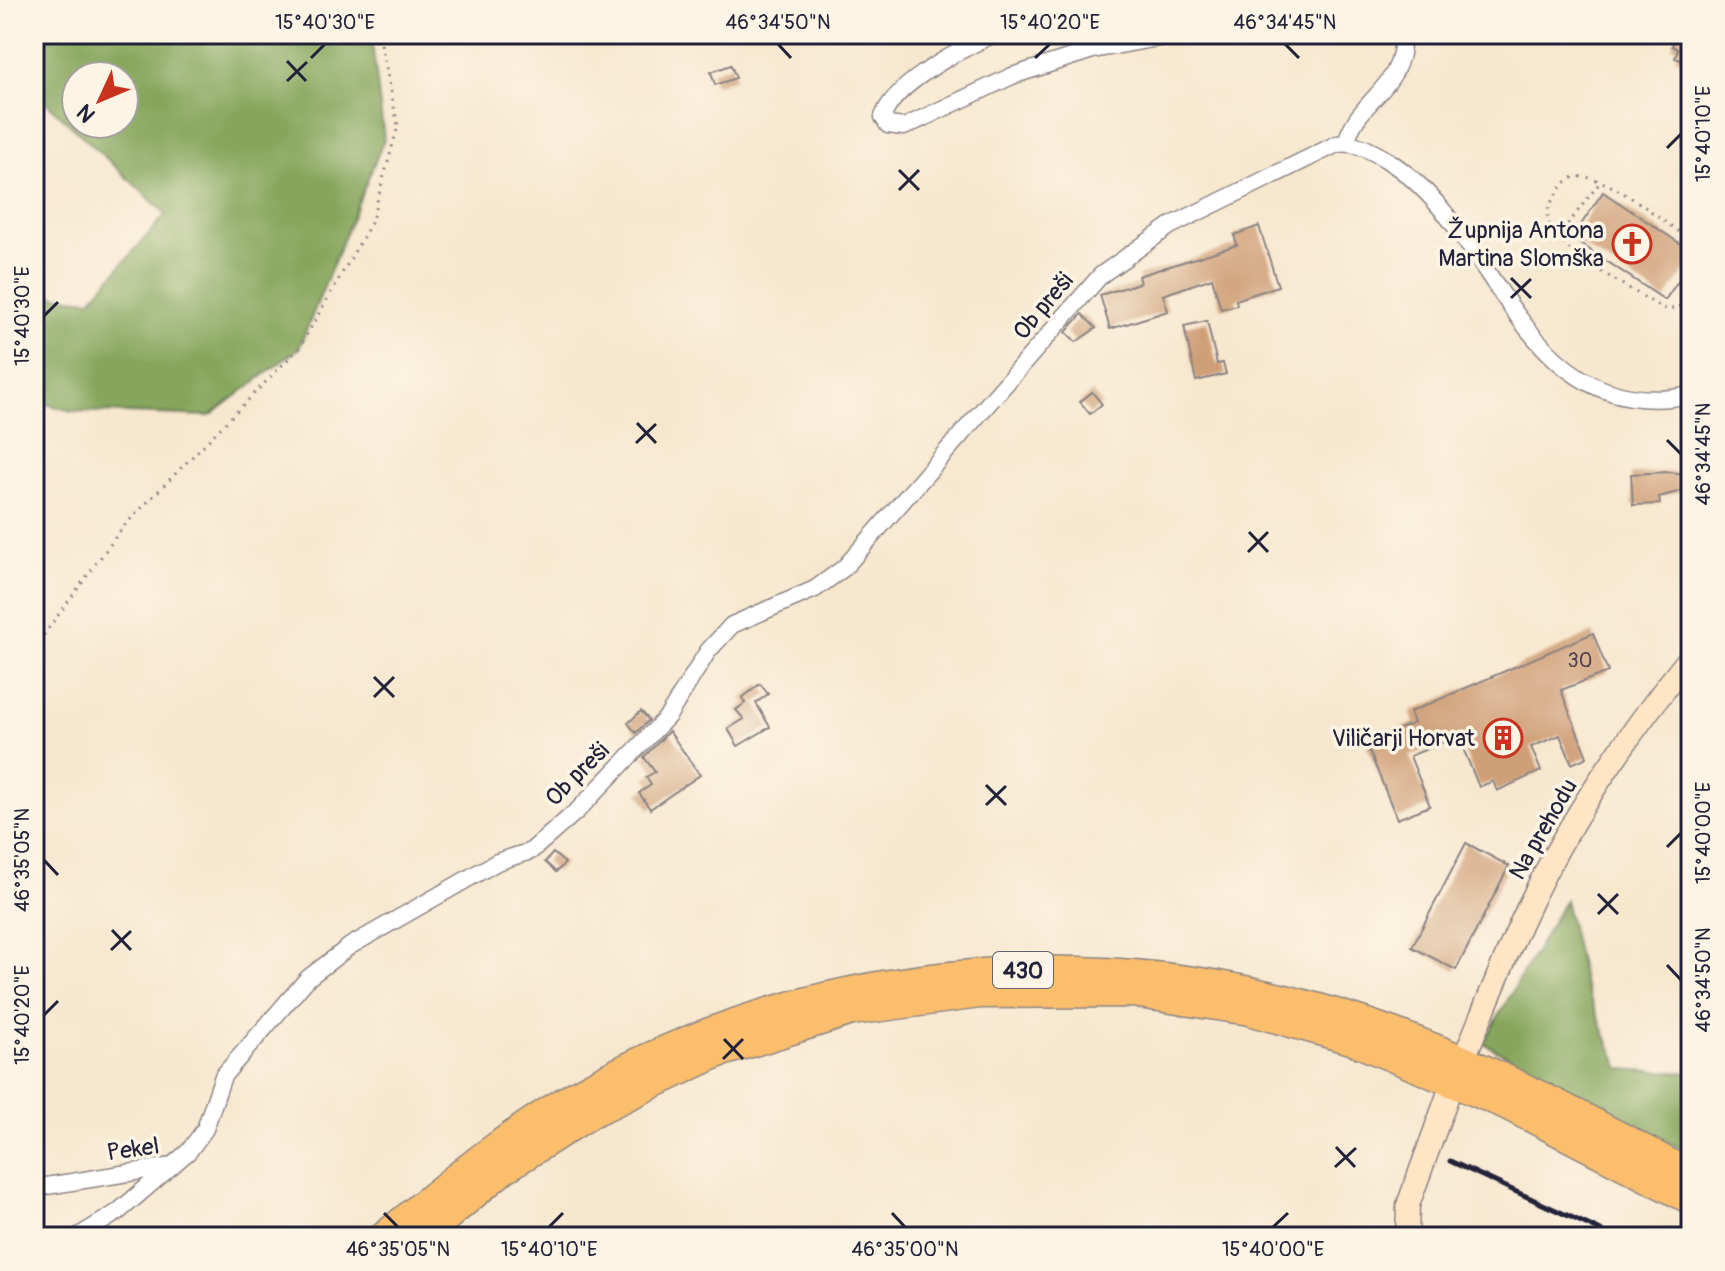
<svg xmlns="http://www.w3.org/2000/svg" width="1725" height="1271" viewBox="0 0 1725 1271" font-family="Pangolin,sans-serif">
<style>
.forest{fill:#85a65b;stroke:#54644b;stroke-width:2;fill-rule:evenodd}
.building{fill:#cf9f77}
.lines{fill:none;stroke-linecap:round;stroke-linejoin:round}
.street-casing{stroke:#8c8484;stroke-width:19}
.secondary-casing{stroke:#8c8484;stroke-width:25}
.highway-casing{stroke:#8c8484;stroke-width:31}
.path{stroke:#8c8484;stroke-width:3;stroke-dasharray:2 6;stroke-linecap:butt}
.street{stroke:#fff;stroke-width:16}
.secondary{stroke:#fde5c5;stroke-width:22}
.highway{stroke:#fabe6d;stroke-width:28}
.rail{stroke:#22223b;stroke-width:5}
.ticks{fill:none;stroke:#22223b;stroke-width:3}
.labels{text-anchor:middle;stroke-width:7;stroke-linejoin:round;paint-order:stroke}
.number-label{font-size:20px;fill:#4d414a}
.shield{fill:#fcf5e5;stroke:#63616e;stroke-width:2}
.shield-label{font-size:22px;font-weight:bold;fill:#22223b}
.poi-label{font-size:24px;fill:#22223b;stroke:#fcf5e5;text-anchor:end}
.street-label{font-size:24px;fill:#22223b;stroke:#fcf5e5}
.neatline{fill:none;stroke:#22223b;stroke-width:3}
.ticks-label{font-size:20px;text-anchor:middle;fill:#22223b}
</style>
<rect width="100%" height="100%" fill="#fcf5e5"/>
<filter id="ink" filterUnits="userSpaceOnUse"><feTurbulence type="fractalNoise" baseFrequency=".0125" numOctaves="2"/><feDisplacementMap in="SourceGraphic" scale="16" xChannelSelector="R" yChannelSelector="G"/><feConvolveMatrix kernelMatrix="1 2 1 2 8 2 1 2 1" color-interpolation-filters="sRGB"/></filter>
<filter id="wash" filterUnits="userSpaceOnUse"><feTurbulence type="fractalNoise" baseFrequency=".006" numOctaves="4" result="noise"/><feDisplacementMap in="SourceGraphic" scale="32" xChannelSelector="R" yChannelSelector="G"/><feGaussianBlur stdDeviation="1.8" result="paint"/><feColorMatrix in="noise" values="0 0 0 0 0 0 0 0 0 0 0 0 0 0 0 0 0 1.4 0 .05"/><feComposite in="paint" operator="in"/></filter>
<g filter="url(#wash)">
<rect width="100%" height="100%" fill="#f7e7ce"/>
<g class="forest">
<path d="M34 34H371L384 139 299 348 210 416 72 411 34 401V294L91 300 166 214 34 91ZM76 76H124V124H76Z"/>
<polygon points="1565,900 1584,984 1620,1069 1691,1073 1691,1154 1483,1043"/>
</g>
<g id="blocks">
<g class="building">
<polygon points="1677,34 1691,34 1691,64 1675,58 1678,49 1672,46"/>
<polygon points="731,65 736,78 715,85 711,72"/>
<polygon points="1603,192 1691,251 1691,262 1665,300 1572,238"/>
<polygon points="1259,226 1278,286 1236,300 1237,305 1221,309 1212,278 1163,295 1168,311 1110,329 1100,295 1140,283 1138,276 1237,245 1234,235"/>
<polygon points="1082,314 1096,328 1076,342 1066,332"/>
<polygon points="1207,321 1217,364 1223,363 1226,374 1196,381 1184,326"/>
<polygon points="1092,392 1102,404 1090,414 1080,402"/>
<polygon points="1669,472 1684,474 1685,490 1659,497 1660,504 1633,505 1631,474"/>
<polygon points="1593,633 1608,672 1561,690 1587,757 1572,764 1560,735 1531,747 1541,771 1497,791 1493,781 1479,787 1458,736 1410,756 1430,806 1397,819 1366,743 1414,723 1410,712"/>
<polygon points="760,684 768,694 756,703 770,727 738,746 728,729 744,719 736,710 745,703 742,698"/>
<polygon points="641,711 649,720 636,733 628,723"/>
<polygon points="669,731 700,775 650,809 639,793 651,785 646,777 655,772 644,757"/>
<polygon points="1466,843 1509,866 1456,970 1412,947"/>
<polygon points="553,853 565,863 556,872 545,862"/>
</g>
</g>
</g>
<g filter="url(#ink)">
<use href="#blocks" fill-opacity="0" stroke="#8c8484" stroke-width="2"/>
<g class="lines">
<g class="street-casing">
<g id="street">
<path d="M994 34C962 49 894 83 883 117L888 125 904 127 1012 76 1093 50 1179 34"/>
<path d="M1346 143C1357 98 1406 89 1402 34"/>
<polyline points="34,1188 172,1166"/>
<path d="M77 1237 118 1212 189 1151 205 1129 223 1076 308 978 350 946 497 862 531 851 578 810 668 716 708 651 732 625 815 589 844 568 1101 275 1170 226 1337 144C1355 141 1372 151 1387 160 1501 230 1521 429 1691 395"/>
</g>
</g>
<g class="secondary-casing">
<g id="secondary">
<path d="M1469 1046C1490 995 1510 944 1534 895 1575 810 1632 729 1691 656"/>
<polyline points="1407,1237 1408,1205 1448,1095"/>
</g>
</g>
<g class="highway-casing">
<g id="highway">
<path d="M383 1237C447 1184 511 1130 584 1090 808 966 1076 938 1322 1009 1451 1046 1574 1110 1691 1175"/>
<polyline points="423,1237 503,1170 594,1112 716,1054 852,1011 980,994 1132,993 1249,1011 1351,1040 1506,1105 1691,1200"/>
</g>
</g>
<g class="path">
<polyline points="1558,237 1601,181"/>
<path d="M1691 241C1668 225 1597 164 1570 179 1562 184 1556 194 1551 203 1543 216 1551 230 1561 241 1577 260 1638 293 1662 308 1678 312 1683 304 1691 292"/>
<polyline points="34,648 123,527 299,348 371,223 398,126 379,34"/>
</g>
<use href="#street" class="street"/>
<use href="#secondary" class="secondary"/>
<use href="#highway" class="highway"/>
<polyline class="rail" points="1450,1161 1614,1237"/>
</g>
</g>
<path class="ticks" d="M778 44 791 58M1285 44 1299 58M311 58 325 44M1035 58 1050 44M287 61 306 81M287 81 307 62M1667 148 1681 134M899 170 919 190M899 190 919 170M1511 278 1531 298M1511 298 1531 279M44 316 58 302M637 423 656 443M1667 440 1681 454M636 443 656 424M1249 532 1268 552M1248 552 1268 532M374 677 394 697M374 697 394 677M986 785 1006 805M986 805 1006 786M1667 847 1681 833M44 860 58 875M1598 894 1618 914M1598 914 1618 894M112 930 131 950M111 950 131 931M1667 965 1681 980M44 1015 58 1001M724 1039 743 1059M723 1059 743 1039M1336 1147 1355 1167M1335 1167 1356 1148M384 1213 398 1227M892 1213 905 1227M549 1227 563 1213M1273 1227 1288 1213"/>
<defs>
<g id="church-ring" transform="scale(2)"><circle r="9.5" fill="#fcf5e5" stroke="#c8321e" stroke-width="1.5"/><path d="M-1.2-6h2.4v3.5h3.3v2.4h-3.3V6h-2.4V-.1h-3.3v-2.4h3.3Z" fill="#c8321e"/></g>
<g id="building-ring" transform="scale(2)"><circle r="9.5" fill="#fcf5e5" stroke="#c8321e" stroke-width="1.5"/><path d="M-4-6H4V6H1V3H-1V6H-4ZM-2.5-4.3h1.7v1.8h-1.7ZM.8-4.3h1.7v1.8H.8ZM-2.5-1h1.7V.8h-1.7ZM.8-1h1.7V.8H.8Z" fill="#c8321e"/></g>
</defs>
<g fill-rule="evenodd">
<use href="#church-ring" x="1632" y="244"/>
<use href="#building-ring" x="1503" y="738"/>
</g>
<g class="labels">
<g class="number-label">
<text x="1580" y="667">30</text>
</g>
<rect class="shield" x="993" y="952" width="60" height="36" rx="6"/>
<g class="shield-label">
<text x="1023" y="978">430</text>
</g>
<g class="poi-label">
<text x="1604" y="238">Župnija Antona<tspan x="1604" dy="28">Martina Slomška</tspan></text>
<text x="1475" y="746">Viličarji Horvat</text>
</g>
<g class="street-label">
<text transform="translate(1043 306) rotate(-50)" y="8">Ob preši</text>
<text transform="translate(577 774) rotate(-45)" y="8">Ob preši</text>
<text transform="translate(1543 829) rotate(-60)" y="8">Na prehodu</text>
<text transform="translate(133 1149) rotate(-8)" y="8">Pekel</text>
</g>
</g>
<rect width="1725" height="1271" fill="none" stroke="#fcf5e5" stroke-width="88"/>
<g transform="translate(100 100) rotate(226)"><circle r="38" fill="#fcf5e5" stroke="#a5a1a1" stroke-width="2"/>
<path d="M0-6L14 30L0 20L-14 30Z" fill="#c8321e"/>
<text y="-12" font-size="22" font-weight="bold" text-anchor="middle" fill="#22223b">N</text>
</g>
<rect x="44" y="44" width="1637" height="1183" class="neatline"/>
<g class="ticks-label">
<text x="325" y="29">15°40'30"E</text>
<text x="778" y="29">46°34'50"N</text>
<text x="1050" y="29">15°40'20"E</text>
<text x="1285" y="29">46°34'45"N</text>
<text transform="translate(1703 134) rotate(-90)" y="7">15°40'10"E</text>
<text transform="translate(22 316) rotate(-90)" y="7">15°40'30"E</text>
<text transform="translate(1703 454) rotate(-90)" y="7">46°34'45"N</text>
<text transform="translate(1703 833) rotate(-90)" y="7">15°40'00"E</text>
<text transform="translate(22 860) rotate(-90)" y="7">46°35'05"N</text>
<text transform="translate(1703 980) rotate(-90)" y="7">46°34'50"N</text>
<text transform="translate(22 1015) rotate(-90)" y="7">15°40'20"E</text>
<text x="398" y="1256">46°35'05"N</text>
<text x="549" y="1256">15°40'10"E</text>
<text x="905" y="1256">46°35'00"N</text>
<text x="1273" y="1256">15°40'00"E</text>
</g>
</svg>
